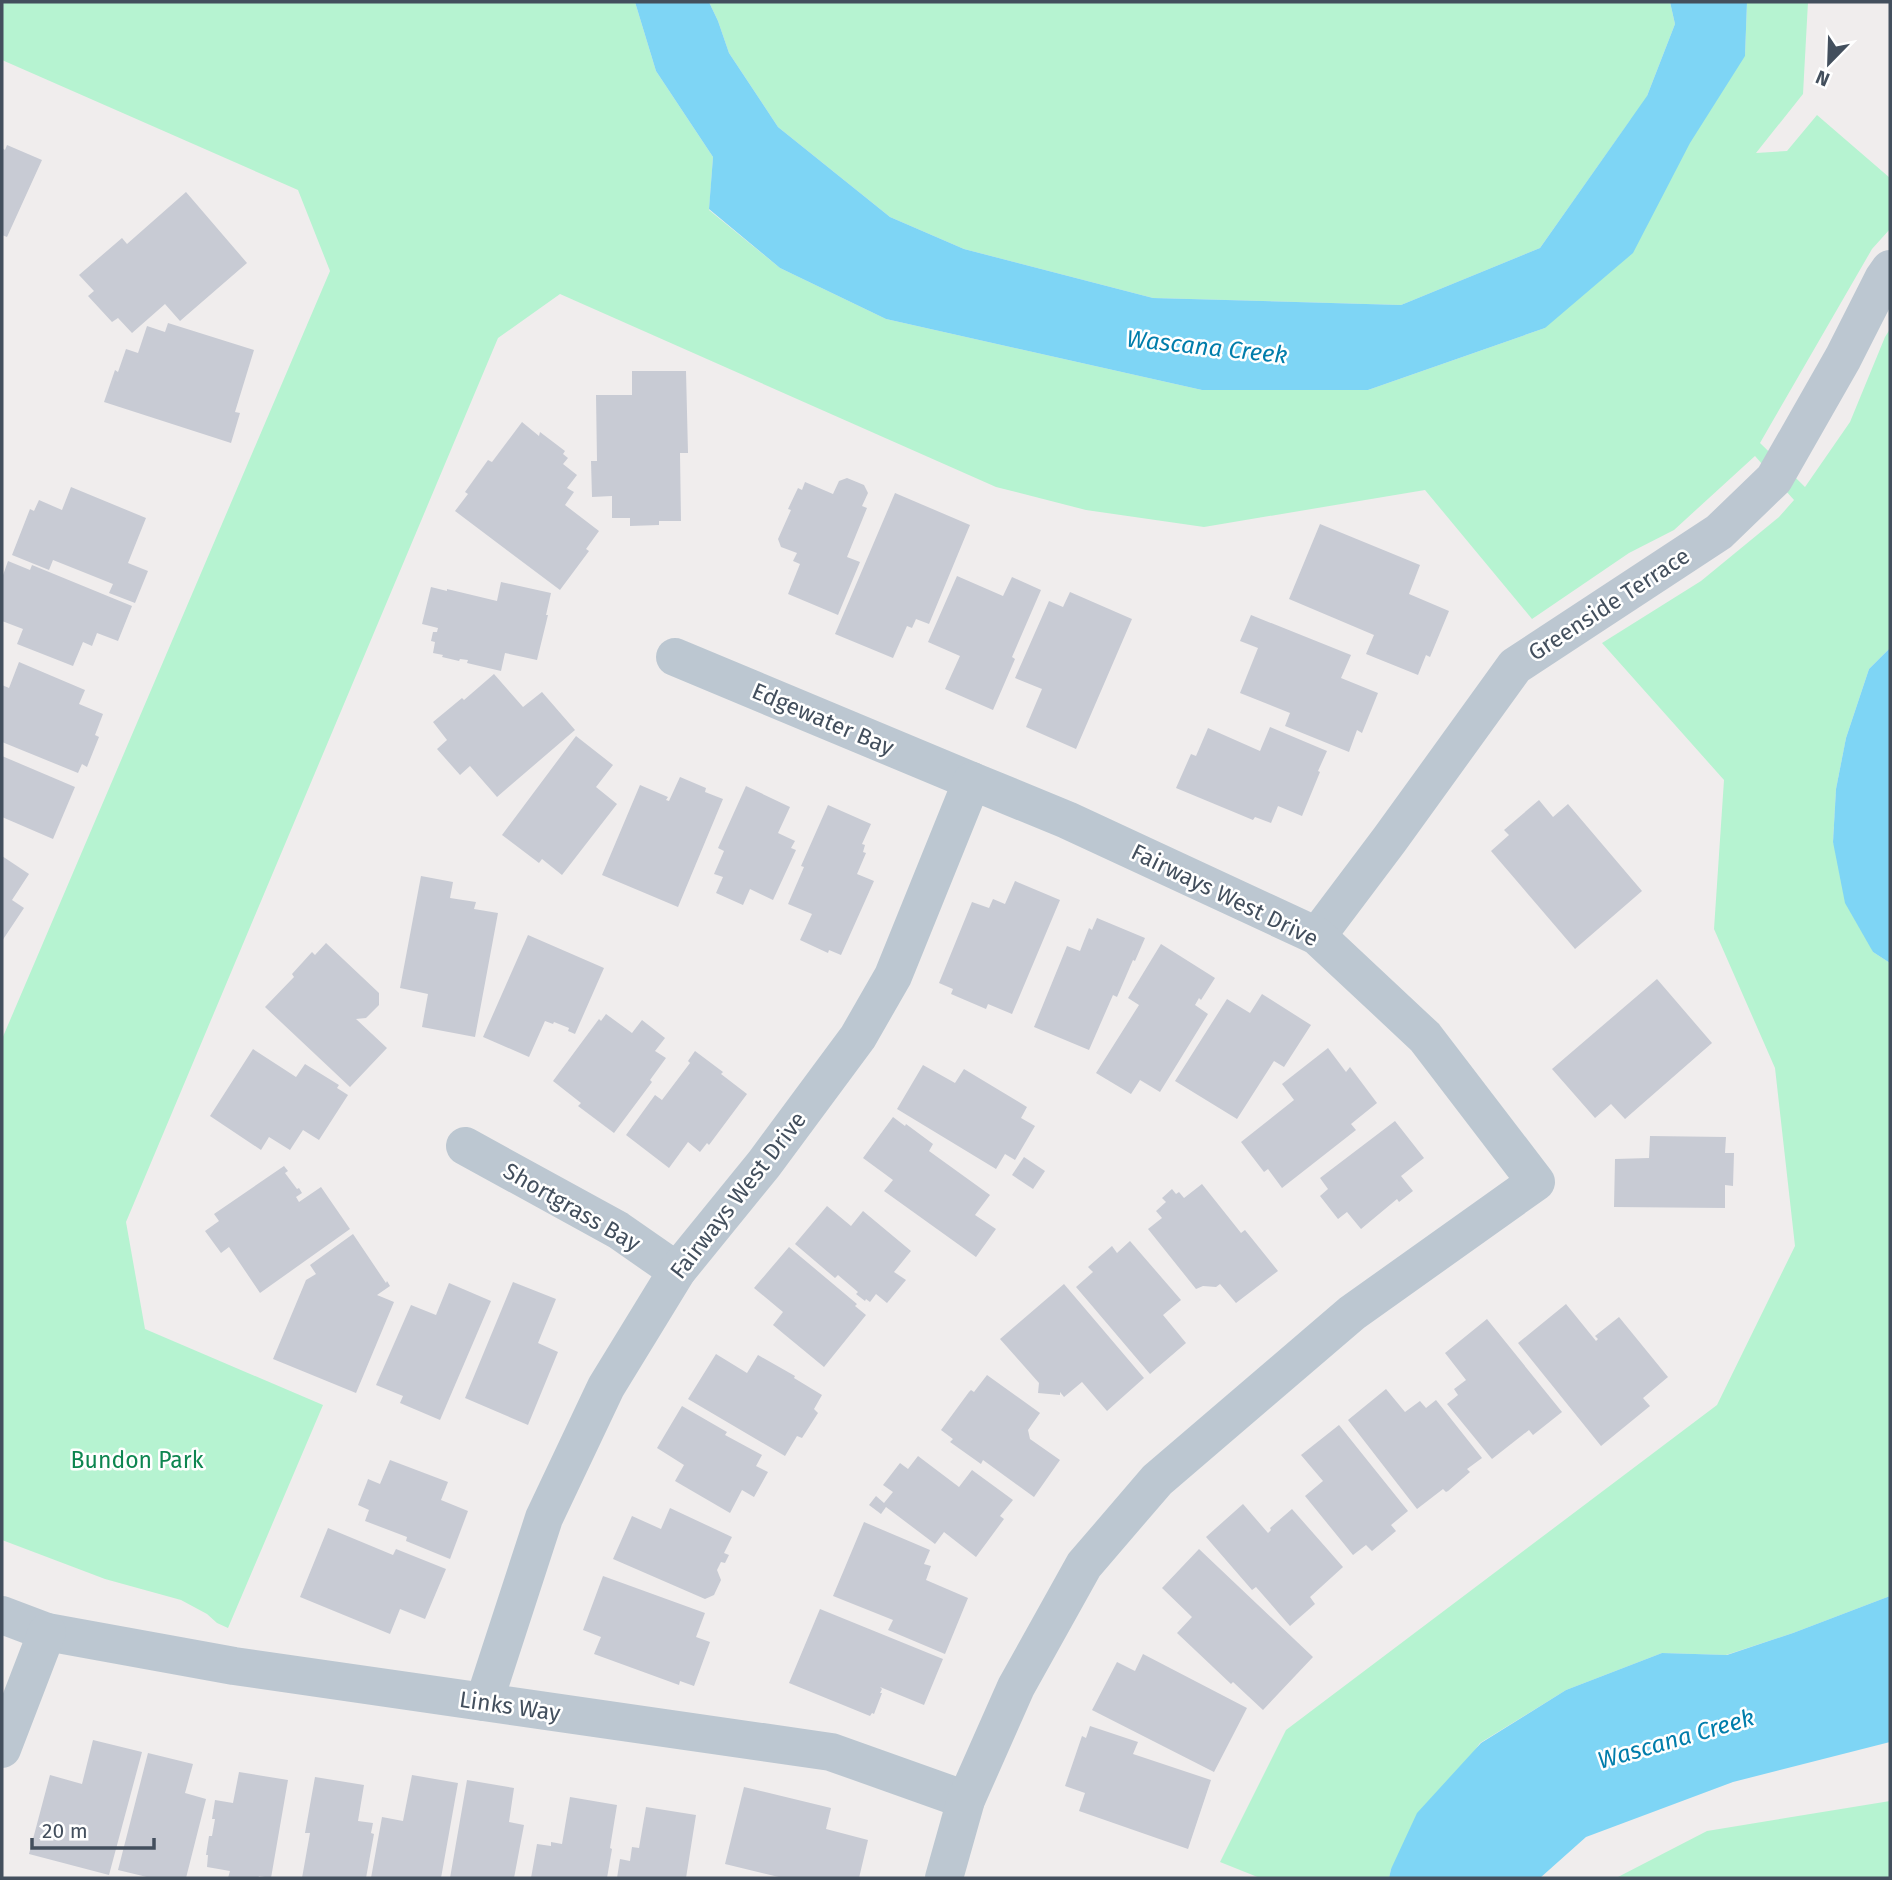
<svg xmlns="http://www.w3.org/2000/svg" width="1892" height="1880" viewBox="0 0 1892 1880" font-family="'Fira Sans',sans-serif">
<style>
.green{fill:#b6f3d1}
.water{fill:#7ed5f5}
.building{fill:#c8cbd4}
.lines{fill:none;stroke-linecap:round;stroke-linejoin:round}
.minor{stroke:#bcc7d1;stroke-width:38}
.labels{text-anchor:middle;stroke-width:5;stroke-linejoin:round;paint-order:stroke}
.street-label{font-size:23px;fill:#434f5d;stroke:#fff}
.park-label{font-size:23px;fill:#0d8650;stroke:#fff}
.water-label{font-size:24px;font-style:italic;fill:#017dab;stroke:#fff}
</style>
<rect width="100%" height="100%" fill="#f0eded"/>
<g class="green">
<polygon points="2,2 635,2 656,71 713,157 709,210 780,268 886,319 1202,390 1368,390 1545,328 1631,119 1540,248 1401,305 1153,298 964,249 890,217 778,127 729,53 718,21 709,2 1670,2 1675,24 1647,96 1745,56 1747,2 1808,2 1803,94 1756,153 1787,151 1817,115 1890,178 1890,229 1872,249 1760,443 1805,487 1850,422 1885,337 1890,329 1890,648 1869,669 1846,738 1836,789 1833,842 1873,952 1890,963 1890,1596 1793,1633 1726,1655 1662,1653 1566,1690 1480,1743 1391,1869 1389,1878 1260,1878 1220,1862 1286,1730 1717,1405 1795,1246 1775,1068 1714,929 1724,780 1602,643 1701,581 1779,517 1794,500 1755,456 1674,530 1629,553 1532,619 1425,490 1204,527 1086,510 996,487 560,294 498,338 126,1222 145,1329 323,1405 228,1628 217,1623 207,1614 181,1600 105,1579 2,1540 2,1039 330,271 298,190 2,60"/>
<polygon points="1890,1801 1890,1878 1616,1878 1707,1831"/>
</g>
<g class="water">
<polygon points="635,2 709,2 718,21 729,53 778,127 890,217 964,249 1153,298 1401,305 1540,248 1647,96 1675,24 1670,2 1747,2 1745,56 1690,143 1633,253 1545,328 1368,390 1202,390 886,319 780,268 709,209 713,157 656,71"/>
<polygon points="1890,648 1890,963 1873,952 1845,903 1833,842 1836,789 1846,738 1869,669"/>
<polygon points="1890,1596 1890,1742 1733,1782 1586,1837 1540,1878 1389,1878 1391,1869 1417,1813 1481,1743 1566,1690 1662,1653 1727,1655 1793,1633"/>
</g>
<g class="building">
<polygon points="7,145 42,160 7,237 2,235 2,148 5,150"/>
<polygon points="186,192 247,263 180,321 165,304 132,333 118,318 112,322 88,296 94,291 79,275 122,238 127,244"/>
<polygon points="168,323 254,350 235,412 240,413 231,443 104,402 115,370 118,372 126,349 138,353 147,326 165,332"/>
<polygon points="632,371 686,371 688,453 680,453 681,521 659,521 659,525 630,526 630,518 612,518 612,496 592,497 591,461 597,461 596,395 632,395"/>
<polygon points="522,422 539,436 540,432 565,451 563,454 568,458 563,464 577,475 567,488 574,492 565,505 599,531 586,549 589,551 560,590 455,511 468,494 465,492 488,460 492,462"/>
<polygon points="847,478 864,485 868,493 862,506 867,508 847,557 860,562 838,615 788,594 800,564 793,561 797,553 781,547 778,539 791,510 788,509 798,488 802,490 805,482 833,494 839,481"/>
<polygon points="71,487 146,518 128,563 148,571 135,603 109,593 113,584 53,560 49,570 12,555 30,509 34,511 39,500 62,510"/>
<polygon points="895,493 970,525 929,624 916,619 912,628 907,626 893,658 835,634"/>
<polygon points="1320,524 1420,565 1409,594 1449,611 1430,657 1426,655 1418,675 1366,654 1374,635 1289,599"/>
<polygon points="8,561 30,570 32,565 132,606 118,641 97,633 92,646 83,642 73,666 17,644 23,629 2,621 2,578"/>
<polygon points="957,576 1003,596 1012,577 1041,590 1012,657 1015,659 993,710 945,689 960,656 928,642"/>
<polygon points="501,582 551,593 546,615 548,615 537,660 505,653 501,671 467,663 468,660 460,659 459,661 442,657 443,655 433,653 435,642 431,641 433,632 437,632 438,628 422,624 431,587 447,591 447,589 497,601"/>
<polygon points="1070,592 1132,619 1076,749 1026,727 1042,689 1015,678 1049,601 1063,607"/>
<polygon points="1251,615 1351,655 1341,678 1378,693 1362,733 1357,730 1349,752 1285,726 1290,713 1240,693 1258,648 1240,641"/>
<polygon points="19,662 85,690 79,704 103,714 95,735 99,737 87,767 82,764 78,773 2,742 2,685 9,688"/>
<polygon points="494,674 523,707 542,692 575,730 497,797 470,766 460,775 437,749 447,740 433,722 462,698 464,700"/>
<polygon points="1270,727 1327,751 1318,771 1320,772 1302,816 1278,806 1271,823 1255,817 1253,820 1176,788 1191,754 1196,756 1208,728 1260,751"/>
<polygon points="576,736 613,765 596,787 617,804 562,875 542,859 539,863 502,835"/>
<polygon points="2,756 75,787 53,839 2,817"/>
<polygon points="680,777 706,788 705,792 723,799 678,907 602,875 640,785 668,797 666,800 669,801"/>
<polygon points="746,786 790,807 778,833 795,841 791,848 796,850 773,900 750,889 743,905 716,893 723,877 714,874 724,851 718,848"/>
<polygon points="1539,800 1553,817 1568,804 1642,891 1575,949 1491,851 1509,835 1504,830"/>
<polygon points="828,805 871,824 862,844 865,845 863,852 866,853 857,874 874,881 841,955 829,950 828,953 800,940 812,914 788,904 804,867 801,866"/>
<polygon points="2,856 29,874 12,900 24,908 2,941"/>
<polygon points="421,876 453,882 450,898 476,902 474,909 498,913 475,1037 422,1027 428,994 400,988"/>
<polygon points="1015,881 1060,900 1012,1014 988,1004 986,1009 951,994 953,989 939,983 972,902 989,908 993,899 1005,904"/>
<polygon points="1097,918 1145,938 1135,961 1133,960 1117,997 1113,995 1089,1050 1034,1027 1067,946 1080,951 1089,928 1092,930"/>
<polygon points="528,935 604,968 575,1034 568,1031 569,1028 554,1022 553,1024 545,1021 529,1057 483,1037"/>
<polygon points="326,943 379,993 379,1005 366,1018 356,1019 387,1048 350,1087 265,1007 294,977 292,974 312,952 315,955"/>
<polygon points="1161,944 1215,978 1201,1000 1199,998 1195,1005 1208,1014 1160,1092 1140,1080 1131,1094 1096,1073 1139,1005 1128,998"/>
<polygon points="1657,979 1712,1043 1625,1119 1611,1104 1595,1118 1552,1069"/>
<polygon points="1262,994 1311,1025 1284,1067 1274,1061 1237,1119 1175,1081 1227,999 1250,1013"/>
<polygon points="606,1014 632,1033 642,1020 665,1038 655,1051 666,1058 650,1080 652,1082 614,1133 578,1106 581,1103 553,1081 599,1019 601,1021"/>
<polygon points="1328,1048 1346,1072 1350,1067 1377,1103 1351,1124 1356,1130 1282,1188 1268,1169 1264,1172 1241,1142 1294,1100 1282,1084"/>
<polygon points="253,1049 296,1077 305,1064 339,1085 337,1088 348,1095 319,1140 303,1130 290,1150 269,1137 261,1150 210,1116"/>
<polygon points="695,1051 723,1072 721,1074 747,1094 709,1145 707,1143 700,1152 688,1142 669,1168 626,1135 655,1095 662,1100 690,1063 688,1061"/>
<polygon points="923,1065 955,1083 964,1069 1027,1107 1021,1118 1035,1126 1015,1160 1005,1154 996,1169 897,1109"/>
<polygon points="893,1117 905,1126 906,1124 933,1144 929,1151 990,1195 975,1215 996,1229 976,1257 884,1191 893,1180 863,1158"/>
<polygon points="1395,1121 1424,1158 1401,1176 1413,1191 1399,1202 1397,1199 1361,1229 1347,1212 1338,1219 1320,1196 1328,1189 1320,1178"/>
<polygon points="1650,1136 1726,1137 1725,1153 1734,1153 1733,1186 1725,1185 1725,1208 1614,1207 1615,1159 1649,1158"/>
<polygon points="1024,1157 1045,1171 1033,1189 1012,1175"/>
<polygon points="284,1166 288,1171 285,1173 297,1189 299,1188 302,1193 296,1197 299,1202 321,1187 350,1229 260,1293 229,1247 221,1253 205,1231 219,1221 214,1214"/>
<polygon points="1202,1184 1241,1233 1245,1230 1278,1271 1236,1303 1220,1284 1216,1287 1203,1286 1196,1289 1148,1229 1162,1218 1156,1211 1166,1202 1162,1198 1172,1189 1176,1194 1179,1192 1184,1198"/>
<polygon points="827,1206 851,1226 863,1211 911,1251 894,1272 906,1280 887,1303 876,1294 870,1302 866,1299 865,1301 856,1294 858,1292 838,1275 835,1278 795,1244"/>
<polygon points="353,1234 386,1283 387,1281 390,1286 377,1295 394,1302 356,1393 273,1359 306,1280 316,1274 310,1265"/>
<polygon points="1130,1241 1181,1300 1163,1315 1186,1343 1150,1374 1076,1287 1093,1272 1088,1267 1112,1246 1117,1253"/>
<polygon points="789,1247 857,1304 855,1306 866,1315 824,1367 773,1325 783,1312 754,1288"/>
<polygon points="513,1282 556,1299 538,1343 558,1352 528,1425 465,1398"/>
<polygon points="449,1283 491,1301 440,1420 400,1403 403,1396 376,1385 411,1305 436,1315"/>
<polygon points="1064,1284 1144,1378 1107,1411 1082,1382 1064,1397 1060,1392 1060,1395 1038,1393 1039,1383 1000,1339"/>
<polygon points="1566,1304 1596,1341 1598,1339 1595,1336 1619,1317 1668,1377 1643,1398 1650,1406 1601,1446 1518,1343"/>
<polygon points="1487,1319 1562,1412 1533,1435 1529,1430 1492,1459 1447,1404 1458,1395 1454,1389 1466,1380 1445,1353"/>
<polygon points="716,1354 747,1373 758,1355 795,1376 794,1378 822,1395 814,1409 818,1413 802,1438 797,1436 785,1456 688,1399"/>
<polygon points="987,1375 1040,1413 1028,1430 1030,1439 1060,1460 1034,1497 983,1460 981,1464 950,1442 953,1439 941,1430 969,1392 971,1390 974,1392"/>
<polygon points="1386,1389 1405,1412 1420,1401 1426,1408 1436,1400 1482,1458 1467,1469 1470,1472 1448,1491 1446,1492 1443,1489 1417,1509 1348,1420"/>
<polygon points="682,1406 727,1432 725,1435 762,1455 756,1466 768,1472 754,1497 742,1490 730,1513 675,1481 684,1465 657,1448"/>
<polygon points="1339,1425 1408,1511 1391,1525 1396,1531 1372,1551 1366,1545 1353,1555 1305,1496 1323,1481 1301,1455"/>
<polygon points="918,1456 959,1487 972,1470 1013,1500 1000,1516 1004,1519 976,1557 944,1532 935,1544 886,1507 881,1514 869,1505 876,1496 884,1503 893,1492 883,1485 900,1463 908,1469"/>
<polygon points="390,1460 448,1482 441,1500 468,1511 450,1559 406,1541 407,1537 365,1521 369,1510 358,1505 367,1482 368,1479 380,1484"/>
<polygon points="1243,1504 1268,1533 1271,1530 1270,1528 1292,1509 1343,1567 1310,1597 1315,1604 1290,1626 1256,1587 1252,1590 1206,1537"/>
<polygon points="670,1508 732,1537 724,1553 729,1555 725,1563 721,1562 717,1570 721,1580 714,1595 705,1599 613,1559 632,1516 661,1529"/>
<polygon points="864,1522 930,1550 924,1564 931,1566 926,1580 968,1598 945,1654 888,1630 893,1620 833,1596"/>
<polygon points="328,1528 393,1555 396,1549 446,1569 425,1619 400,1609 390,1634 300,1597"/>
<polygon points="1199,1549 1313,1657 1263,1710 1233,1682 1231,1684 1177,1633 1192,1617 1162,1588"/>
<polygon points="603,1576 705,1613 696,1637 710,1642 694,1686 680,1681 679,1685 594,1654 601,1637 583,1630"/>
<polygon points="820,1609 943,1659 924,1705 880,1687 882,1689 880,1693 882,1693 874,1714 872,1713 870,1716 789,1683"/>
<polygon points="1143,1654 1247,1708 1214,1772 1092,1710 1117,1662 1135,1671"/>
<polygon points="1090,1726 1138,1742 1133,1754 1211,1780 1188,1849 1079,1811 1085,1793 1065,1786 1082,1736 1086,1738"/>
<polygon points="93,1740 142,1752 109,1875 29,1854 50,1775 82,1784"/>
<polygon points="148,1753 193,1764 185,1793 206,1799 186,1878 151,1878 118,1870"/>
<polygon points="239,1772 288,1780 271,1878 259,1876 258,1878 228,1878 230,1871 207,1867 208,1855 206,1855 209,1836 212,1836 215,1819 212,1819 215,1800 233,1803"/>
<polygon points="412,1775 458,1783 441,1878 371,1878 382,1817 403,1821"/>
<polygon points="315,1777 364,1785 358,1821 373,1823 371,1833 374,1834 366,1878 302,1878 310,1833 305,1833"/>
<polygon points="467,1780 514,1788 509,1822 524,1825 514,1878 450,1878"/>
<polygon points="744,1787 831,1808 826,1829 868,1840 859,1878 783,1878 725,1864"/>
<polygon points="570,1797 617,1805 610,1848 612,1849 607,1878 531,1878 537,1844 551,1846 551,1842 562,1844"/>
<polygon points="646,1807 696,1815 686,1878 617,1878 620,1859 630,1861 632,1847 639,1848"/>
</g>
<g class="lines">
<g class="minor">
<polyline points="675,657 972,781"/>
<polyline points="1317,936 1390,839 1515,666 1719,532 1774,479 1843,358 1883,279 1890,269"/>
<polyline points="465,1146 618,1230 677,1271"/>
<polyline points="2,1615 47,1632 234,1666 831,1752 966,1800"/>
<polyline points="484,1702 544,1518 606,1387 677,1271 764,1164 858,1037 893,976 972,781 1067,820 1317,936 1425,1037 1536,1182 1352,1313 1157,1480 1084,1565 1016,1687 966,1800 944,1878"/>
<polyline points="2,1749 47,1632"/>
</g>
</g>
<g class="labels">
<g class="street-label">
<text transform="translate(1609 604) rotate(-33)" y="8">Greenside Terrace</text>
<text transform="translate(823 719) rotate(23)" y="8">Edgewater Bay</text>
<text transform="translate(1225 895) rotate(26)" y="8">Fairways West Drive</text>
<text transform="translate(738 1195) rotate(-52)" y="8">Fairways West Drive</text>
<text transform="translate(572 1207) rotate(30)" y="8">Shortgrass Bay</text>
<text transform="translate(510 1706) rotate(8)" y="8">Links Way</text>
</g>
<g class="park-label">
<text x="137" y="1468">Bundon Park</text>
</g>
<g class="water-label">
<text transform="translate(1207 347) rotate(6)" y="8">Wascana Creek</text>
<text transform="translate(1676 1739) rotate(-16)" y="8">Wascana Creek</text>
</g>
</g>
<rect width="1892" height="1880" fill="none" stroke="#434f5d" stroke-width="7"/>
<g transform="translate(1829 63) rotate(203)" stroke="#ffffff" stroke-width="5" paint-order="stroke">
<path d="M0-5L12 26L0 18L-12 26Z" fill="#434f5d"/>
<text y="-10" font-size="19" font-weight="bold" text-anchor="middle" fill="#434f5d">N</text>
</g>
<path d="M32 1838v10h122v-10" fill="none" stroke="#434f5d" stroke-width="3.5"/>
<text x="42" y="1838" font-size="21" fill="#434f5d" stroke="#ffffff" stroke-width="5" paint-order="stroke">20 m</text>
</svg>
